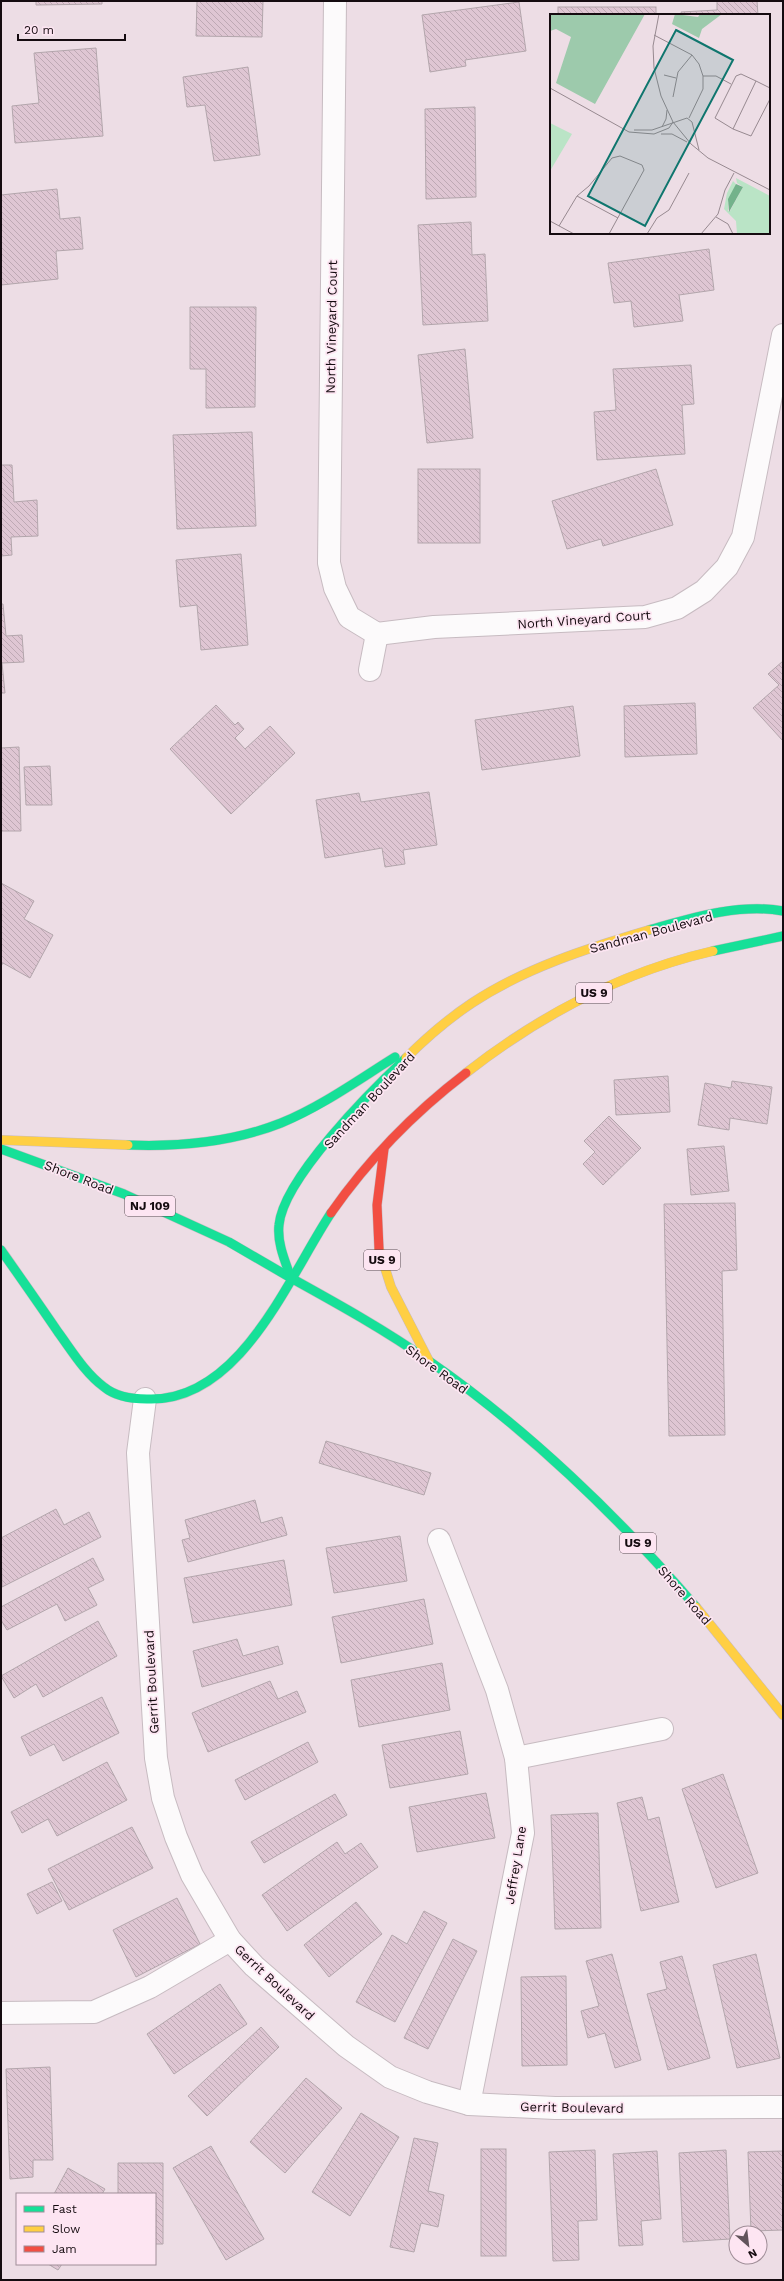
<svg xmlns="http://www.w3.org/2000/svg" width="784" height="2281" viewBox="0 0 784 2281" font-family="'Work Sans',sans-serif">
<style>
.building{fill:url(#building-back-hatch);stroke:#b3a6ac}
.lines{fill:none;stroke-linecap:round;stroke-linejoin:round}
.street-casing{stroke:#c7bbc1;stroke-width:24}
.fast-casing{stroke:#c7bbc1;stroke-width:10}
.slow-casing{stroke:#c7bbc1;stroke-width:10}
.jam-casing{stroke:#c7bbc1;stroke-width:10}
.street{stroke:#fcfafb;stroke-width:22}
.fast{stroke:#16e098;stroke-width:9}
.slow{stroke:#ffcf43;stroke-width:9}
.jam{stroke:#f24e42;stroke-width:9}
.labels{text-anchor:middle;stroke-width:3.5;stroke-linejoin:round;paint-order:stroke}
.shield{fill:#fde5f2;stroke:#5b4c54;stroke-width:1}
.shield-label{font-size:12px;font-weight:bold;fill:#150b10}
.street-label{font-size:13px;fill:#150b10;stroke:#fde5f2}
.inset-road{fill:none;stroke:#978990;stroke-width:1}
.view{fill:#0f766e;fill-opacity:0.15;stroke:#0f766e;stroke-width:2}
.inset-edge{fill:none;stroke:#150b10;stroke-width:2}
</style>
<defs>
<pattern id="building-back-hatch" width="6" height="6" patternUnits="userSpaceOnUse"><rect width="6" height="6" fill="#dfc6d3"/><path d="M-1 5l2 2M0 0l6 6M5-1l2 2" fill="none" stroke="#bea9b4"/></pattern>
</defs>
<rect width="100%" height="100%" fill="#eddde5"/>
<g class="building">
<polygon points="36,1 102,1 102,4 36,5"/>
<polygon points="197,1 263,1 262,37 196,36"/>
<polygon points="717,1 757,1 758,15 682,15 681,12 717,10"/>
<polygon points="519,2 526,51 465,60 466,66 430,72 422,15"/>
<rect x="558" y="7" width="98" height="8"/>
<polygon points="96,48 103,136 15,143 12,106 39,103 34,53"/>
<polygon points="248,67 260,155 214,161 205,105 187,107 183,77"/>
<polygon points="475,107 476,197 426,199 425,109"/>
<polygon points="57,189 60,219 80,217 83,249 56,251 58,279 1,285 1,195"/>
<polygon points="471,222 472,255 485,254 488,321 423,325 418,225"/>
<polygon points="709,249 714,290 679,295 683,321 634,327 631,301 614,303 608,263"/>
<polygon points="190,307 256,307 255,407 206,408 206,369 190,369"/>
<polygon points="465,349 473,438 427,443 418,355"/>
<polygon points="691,365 694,404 682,405 685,454 597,460 594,412 616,410 613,369"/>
<polygon points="252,432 256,526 177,529 173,435"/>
<polygon points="1,465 12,465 14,502 37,500 38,536 11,537 12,555 1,556"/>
<rect x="418" y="469" width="62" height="74"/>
<polygon points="656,469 673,525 603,546 601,539 567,549 552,501"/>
<polygon points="241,554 248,645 201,650 197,605 180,607 176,560"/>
<polygon points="1,604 3,604 6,636 22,635 24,662 2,663 5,693 1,693"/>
<polygon points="783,661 783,741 753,708 779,685 768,674"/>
<polygon points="695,703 697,754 625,757 624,706"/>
<polygon points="216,705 235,725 238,722 244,729 235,738 245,749 270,726 295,753 231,814 170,749"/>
<polygon points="573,706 580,756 482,770 475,720"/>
<polygon points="19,747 21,831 1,831 1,748"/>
<polygon points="50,766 52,805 26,805 24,767"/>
<polygon points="429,792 437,845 403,850 405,864 385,867 382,848 325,858 316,800 359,793 361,802"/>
<polygon points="1,883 34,901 24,919 53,935 30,978 3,963 1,966"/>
<polygon points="668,1076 670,1112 616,1115 614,1080"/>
<polygon points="732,1081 772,1087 767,1124 730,1118 729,1130 698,1125 705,1083 731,1088"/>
<polygon points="609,1116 641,1148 603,1185 583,1164 595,1152 584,1141"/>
<polygon points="724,1146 729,1191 691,1195 687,1149"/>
<polygon points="735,1203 737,1270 722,1271 725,1435 669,1436 664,1204"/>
<polygon points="326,1441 431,1473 424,1495 319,1463"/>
<polygon points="255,1500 261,1523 282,1517 287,1535 188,1562 182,1540 190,1538 185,1520"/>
<polygon points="56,1509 64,1525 89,1512 101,1537 2,1587 1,1538"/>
<polygon points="400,1536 407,1581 334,1593 326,1548"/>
<polygon points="93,1558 104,1580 88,1588 97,1605 65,1621 57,1604 7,1630 1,1620 1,1607"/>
<polygon points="284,1560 292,1605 193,1623 184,1578"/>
<polygon points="424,1599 433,1644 341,1663 332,1617"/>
<polygon points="98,1621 117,1656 43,1697 36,1684 14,1698 1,1676"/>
<polygon points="237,1639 243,1656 278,1646 283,1664 202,1687 193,1651"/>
<polygon points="442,1663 450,1710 359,1727 351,1680"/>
<polygon points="270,1681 278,1699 297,1691 306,1712 208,1752 192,1713"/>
<polygon points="102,1697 119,1733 63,1761 54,1744 30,1756 21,1737"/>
<polygon points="460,1731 468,1774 390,1788 382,1745"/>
<polygon points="308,1742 318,1762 245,1800 235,1780"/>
<polygon points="107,1762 127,1800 57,1836 48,1819 22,1833 11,1812"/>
<polygon points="723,1774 758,1873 716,1888 682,1789"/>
<polygon points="486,1793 495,1838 417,1852 409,1807"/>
<polygon points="335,1794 347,1815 264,1863 251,1842"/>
<polygon points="642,1797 648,1820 659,1817 679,1902 641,1911 617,1803"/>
<polygon points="598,1813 601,1928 555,1929 551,1815"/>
<polygon points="132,1827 153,1868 69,1910 48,1869"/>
<polygon points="337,1842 345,1854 361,1843 378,1867 287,1931 262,1895"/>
<polygon points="52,1882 62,1901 37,1914 27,1894"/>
<polygon points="177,1898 200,1944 136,1977 113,1930"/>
<polygon points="356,1902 382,1934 329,1977 304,1945"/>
<polygon points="424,1911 447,1923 395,2022 356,2002 392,1935 407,1944"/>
<polygon points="453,1939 477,1951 428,2049 404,2038"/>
<polygon points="612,1954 641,2060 615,2068 605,2033 588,2038 581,2011 599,2006 586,1961"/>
<polygon points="756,1954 780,2058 737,2068 713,1965"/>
<polygon points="682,1956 710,2058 668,2070 647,1994 667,1989 660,1962"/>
<polygon points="566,1976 567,2065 522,2066 521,1977"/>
<polygon points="220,1984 247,2024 174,2074 147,2034"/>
<polygon points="261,2027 279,2047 207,2116 188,2096"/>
<polygon points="50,2067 53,2160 33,2160 33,2177 10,2179 6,2069"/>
<polygon points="306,2078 342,2108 285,2173 250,2142"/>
<polygon points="361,2113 399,2137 350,2216 312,2192"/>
<polygon points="414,2138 438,2143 428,2191 444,2195 438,2227 421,2223 414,2252 390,2247"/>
<polygon points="211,2146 264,2239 226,2260 173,2168"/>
<rect x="481" y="2149" width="25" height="107"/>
<polygon points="595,2150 597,2220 578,2221 579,2260 553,2261 549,2152"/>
<polygon points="726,2150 730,2239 683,2242 679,2153"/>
<polygon points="657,2151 661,2219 641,2221 643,2245 619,2246 613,2154"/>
<polygon points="783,2151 783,2230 751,2231 748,2152"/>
<polygon points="118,2163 163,2163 163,2244 155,2244 155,2194 118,2194"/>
<polygon points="68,2168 105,2189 102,2194 54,2194"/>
<polygon points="48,2264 62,2264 58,2270"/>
</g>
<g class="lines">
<g class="street-casing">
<g id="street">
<polyline points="335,1 329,563 335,588 349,617 377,634 434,627 645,617 677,608 704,591 727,567 743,537 783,335"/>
<polyline points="370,670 377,634"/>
<polyline points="145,1399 138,1453 156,1758 163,1798 176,1837 192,1875 230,1940 254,1966 346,2046 390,2077 427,2092 469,2104 555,2108 783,2107"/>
<polyline points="439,1540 497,1690 516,1758 523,1833 469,2104"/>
<polyline points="516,1758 662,1729"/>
<polyline points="1,2013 94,2012 150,1987 230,1940"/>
</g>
</g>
<g class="fast-casing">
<g id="fast">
<path d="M649 930C692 918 739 903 783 911"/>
<polyline points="713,951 783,936"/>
<path d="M128 1145C179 1147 233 1142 281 1123 322 1106 358 1080 395 1057"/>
<polyline points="1,1149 124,1194 229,1242 291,1278"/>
<path d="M1 1250C20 1277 39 1304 58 1332 72 1351 85 1373 104 1387 116 1397 132 1399 147 1399 240 1403 288 1278 331 1213"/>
<path d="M291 1278C338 1304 385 1330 429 1361 526 1428 619 1517 696 1607"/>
<path d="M291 1278C285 1261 277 1243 279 1225 283 1179 371 1091 406 1058"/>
</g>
</g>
<g class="slow-casing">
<g id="slow">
<path d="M406 1058C426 1038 448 1019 472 1003 525 968 588 948 649 930"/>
<path d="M466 1073C539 1016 621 972 713 951"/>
<polyline points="1,1140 128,1145"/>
<polyline points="379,1249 391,1287 429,1361"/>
<polyline points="696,1607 783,1715"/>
</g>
</g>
<g class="jam-casing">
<g id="jam">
<path d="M331 1213C368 1160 415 1112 466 1073"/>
<polyline points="379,1249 377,1205 384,1149"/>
</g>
</g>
<use href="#street" class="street"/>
<use href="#fast" class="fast"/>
<use href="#slow" class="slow"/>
<use href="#jam" class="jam"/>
</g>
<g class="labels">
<g class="shield">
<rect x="576" y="983" width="36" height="20" rx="3"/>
<rect x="125" y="1196" width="50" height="20" rx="3"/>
<rect x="364" y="1250" width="36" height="20" rx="3"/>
<rect x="620" y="1533" width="36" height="20" rx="3"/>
</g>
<g class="shield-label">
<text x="594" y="997">US 9</text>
<text x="150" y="1210">NJ 109</text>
<text x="382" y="1264">US 9</text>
<text x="638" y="1547">US 9</text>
</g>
<g class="street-label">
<text transform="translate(331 327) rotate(-89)" y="5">North Vineyard Court</text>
<text transform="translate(584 619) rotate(-4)" y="5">North Vineyard Court</text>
<text transform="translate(651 932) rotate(-15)" y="5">Sandman Boulevard</text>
<text transform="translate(369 1100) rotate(-47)" y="5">Sandman Boulevard</text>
<text transform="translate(79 1177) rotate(21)" y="5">Shore Road</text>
<text transform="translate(437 1369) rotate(36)" y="5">Shore Road</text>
<text transform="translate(685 1595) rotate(49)" y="5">Shore Road</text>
<text transform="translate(151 1682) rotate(-93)" y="5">Gerrit Boulevard</text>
<text transform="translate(515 1865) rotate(-81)" y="5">Jeffrey Lane</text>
<text transform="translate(275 1982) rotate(43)" y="5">Gerrit Boulevard</text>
<text transform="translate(572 2107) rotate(1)" y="5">Gerrit Boulevard</text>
</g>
</g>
<g transform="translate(550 14)">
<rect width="220" height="220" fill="#eddde5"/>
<path d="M0 0H95L45 90 6 69 21 23 6 15 0 17ZM125 0 148 3 150 0H172L152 15 149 24 122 10Z" fill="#9dcaac"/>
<path d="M186 164 220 182V220H187L186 207 174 195 177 179 183 167 186 170 178 188V197H180L193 173 187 169Z" fill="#bae4c6"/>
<path d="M0 109 22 120 0 157Z" fill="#bae4c6"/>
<path d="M186 170 193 173 179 198 178 185Z" fill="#73b28b"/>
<path class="inset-road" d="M109 0 103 32 104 54 111 82 123 108M104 21 142 41 149 50 153 62V75L139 104M191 60 206 67 183 115 165 104 186 62ZM114 61 126 64M153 62H166L181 70M206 67 220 74M0 74 79 118 104 120 119 114 123 108M123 83 128 58 142 41M123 108 141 130 158 144 220 176M112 113 116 105 117 96M183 115 201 122 220 85M84 116H102L137 104 142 108 149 136M111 120H122L137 128M27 182 68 204M166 203 178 210 183 220M0 207 24 220M9 212 27 182 39 172 62 144 70 142 92 151 94 156 59 220M97 220 107 204 119 196 139 159M151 220 168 200 175 176 184 159"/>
<path class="view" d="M126 16 183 46 95 212 38 182Z"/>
<rect width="220" height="220" class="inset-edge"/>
</g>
<rect width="784" height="2281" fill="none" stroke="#150b10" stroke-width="4"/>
<rect x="16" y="2193" width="140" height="72" fill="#fde5f2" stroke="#a08e98"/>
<rect x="24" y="2206" width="20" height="6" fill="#16e098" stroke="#a08e98"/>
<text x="52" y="2213" font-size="12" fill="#150b10">Fast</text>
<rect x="24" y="2226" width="20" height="6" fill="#ffcf43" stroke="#a08e98"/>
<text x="52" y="2233" font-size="12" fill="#150b10">Slow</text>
<rect x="24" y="2246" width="20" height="6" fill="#f24e42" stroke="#a08e98"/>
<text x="52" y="2253" font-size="12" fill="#150b10">Jam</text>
<g transform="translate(748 2245) rotate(152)"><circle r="19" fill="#fde5f2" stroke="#a08e98"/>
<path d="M0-3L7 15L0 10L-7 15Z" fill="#61545b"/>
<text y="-6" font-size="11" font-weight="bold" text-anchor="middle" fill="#150b10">N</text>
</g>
<path d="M18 34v6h107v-6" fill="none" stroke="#150b10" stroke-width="2"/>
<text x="24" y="34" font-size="12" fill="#150b10" stroke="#fde5f2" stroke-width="3" paint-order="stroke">20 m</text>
</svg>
